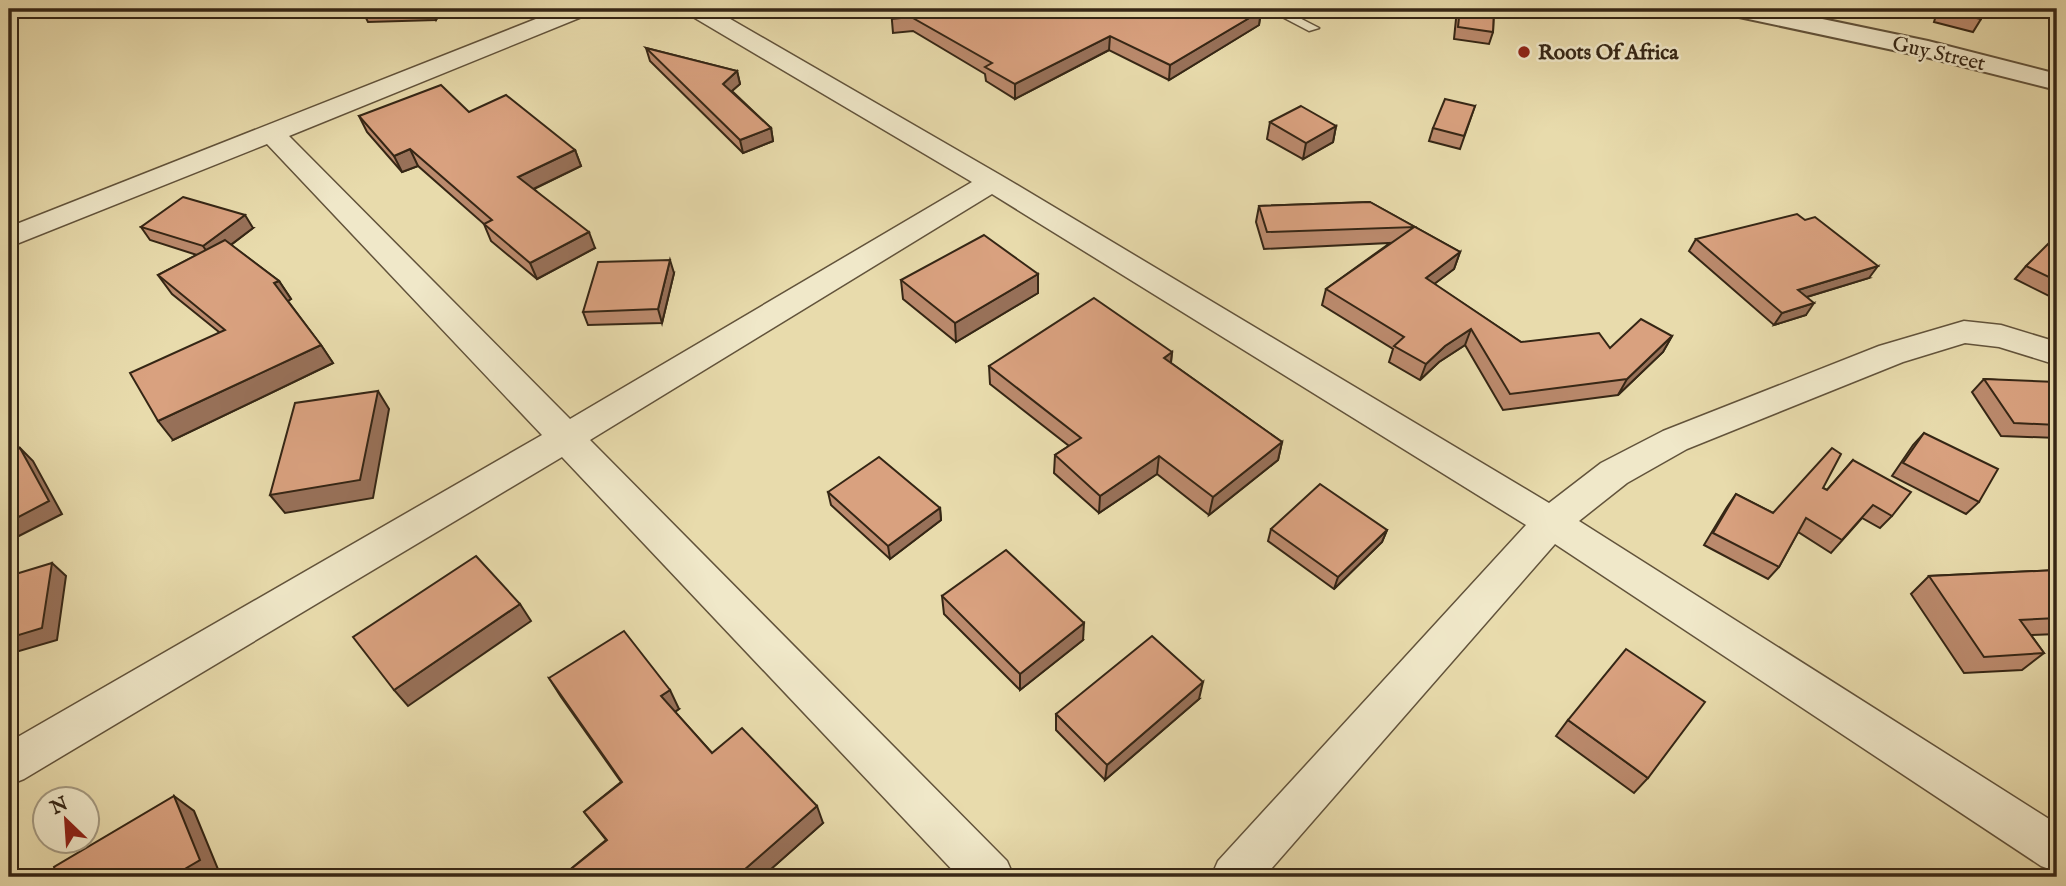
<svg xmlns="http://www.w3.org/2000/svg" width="2066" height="886" viewBox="0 0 2066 886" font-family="'IM FELL English',serif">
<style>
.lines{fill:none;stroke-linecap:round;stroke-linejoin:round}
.service-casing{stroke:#62533b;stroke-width:3}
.minor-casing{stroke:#62533b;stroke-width:3}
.tertiary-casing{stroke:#62533b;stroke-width:4}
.service{fill:#f0e8c9;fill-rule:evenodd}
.minor{fill:#f0e8c9;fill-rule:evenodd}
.tertiary{fill:#f0e8c9;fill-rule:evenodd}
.wall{fill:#bb8a6d;stroke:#352615;stroke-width:2}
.shaded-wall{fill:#987159;stroke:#352615;stroke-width:2}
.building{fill:#d9a17f;stroke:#352615;stroke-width:2}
.poi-dot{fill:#8f2418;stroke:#f0e8c9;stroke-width:2.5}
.labels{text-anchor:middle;stroke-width:5;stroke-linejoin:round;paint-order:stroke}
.far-poi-label{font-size:21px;font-weight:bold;fill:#352615;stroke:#f0e8c9;text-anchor:start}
.far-street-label{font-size:21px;fill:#352615;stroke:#f0e8c9}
</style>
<rect width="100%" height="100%" fill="#e8dbac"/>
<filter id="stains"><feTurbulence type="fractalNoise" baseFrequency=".00286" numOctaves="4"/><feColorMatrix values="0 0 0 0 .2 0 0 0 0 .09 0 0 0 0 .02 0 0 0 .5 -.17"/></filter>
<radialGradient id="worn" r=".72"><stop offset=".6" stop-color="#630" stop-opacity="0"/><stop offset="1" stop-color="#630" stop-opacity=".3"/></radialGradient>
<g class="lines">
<g class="service-casing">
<polygon id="service" points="1267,9 1282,9 1319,28 1309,31"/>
</g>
<g class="minor-casing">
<polygon id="minor" points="561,9 593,9 589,14 289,136 570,419 972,182 688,14 684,9 713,9 1002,176 1549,503 1601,463 1663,431 1879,346 1964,321 2001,325 2057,342 2057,365 1999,347 1965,343 1903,362 1687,449 1627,483 1579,521 2057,824 2057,872 2041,866 1555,544 1264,877 1211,877 1218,861 1526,525 992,194 590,440 1007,861 1014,877 959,877 562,457 24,779 9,785 9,742 542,435 267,144 9,247 9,227"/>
</g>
<g class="tertiary-casing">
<polygon id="tertiary" points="1726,9 1775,9 1928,41 2057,74 2057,90 1926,57 1739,17 1730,14"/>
</g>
<use href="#service" class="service"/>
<use href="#minor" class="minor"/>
<use href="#tertiary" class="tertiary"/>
</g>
<g class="wall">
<polygon points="442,9 436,20 368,22 363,12"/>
<polygon points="891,9 1261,11 1259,25 1169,80 1109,50 1015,99 986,81 985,74 913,31 893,33"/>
<polygon points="1457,9 1494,9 1493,32 1489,44 1454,39"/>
<polygon points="1938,9 1984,9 1981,19 1973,32 1934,22"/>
<polygon points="646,48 737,71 740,84 732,91 771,128 773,141 743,153 650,61"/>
<polygon points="1475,106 1460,149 1429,141 1433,128"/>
<polygon points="469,112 575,150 581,166 534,189 595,248 537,279 491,241 484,224 418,166 402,172 367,132 359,116"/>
<polygon points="1270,122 1336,126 1333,142 1303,159 1267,139"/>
<polygon points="1370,202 1460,252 1454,269 1434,284 1521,342 1610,348 1672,336 1663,352 1618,395 1503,410 1465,345 1439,362 1420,380 1389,362 1393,349 1322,305 1326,289 1390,243 1264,249 1256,222 1259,206"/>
<polygon points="141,227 253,228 231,245 279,281 291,299 288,301 321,345 333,363 173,440 219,332 172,294 158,275 197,255 150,240"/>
<polygon points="1696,239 1869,278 1807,297 1806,315 1774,325 1689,251"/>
<polygon points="2057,247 2057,300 2015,279 2026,266"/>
<polygon points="674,273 662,323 588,325 583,312"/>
<polygon points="1038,274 1038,293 956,342 903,299 901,280"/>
<polygon points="1172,352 1171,363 1282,442 1278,460 1209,515 1157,474 1099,513 1054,473 1055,455 1069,446 990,384 989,366"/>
<polygon points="1984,379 2057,384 2057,438 2001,436 1972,392"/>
<polygon points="1924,433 1979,502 1966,514 1892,476 1913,445"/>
<polygon points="1853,460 1892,516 1880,528 1862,518 1831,553 1798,532 1779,567 1768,579 1704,545 1727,507 1736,494 1773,513 1823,488 1827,490"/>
<polygon points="828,492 940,508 941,520 890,559 831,505"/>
<polygon points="1271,529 1387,530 1382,542 1334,589 1268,541"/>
<polygon points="2057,570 2057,634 2031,635 2044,653 2022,670 1964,673 1911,594 1929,576"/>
<polygon points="942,596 1083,640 1020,690 944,614"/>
<polygon points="549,678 679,709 675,712 712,753 823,823 762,877 561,877 606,840 584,812 621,782 561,697"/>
<polygon points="1199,699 1105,780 1056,730 1056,714"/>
<polygon points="1568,720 1648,778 1634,793 1556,736"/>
</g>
<g class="shaded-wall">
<polygon points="9,9 26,9 9,20"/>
<polygon points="432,9 442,9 436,20 431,10"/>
<polygon points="1261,11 1259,25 1169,80 1170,65"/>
<polygon points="1110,36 1109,50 1015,99 1015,84"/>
<polygon points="737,71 740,84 726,96 723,84"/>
<polygon points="1336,126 1333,142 1303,159 1306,143"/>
<polygon points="771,128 773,141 743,153 740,140"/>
<polygon points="410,149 418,166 402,172 394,156"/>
<polygon points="575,150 581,166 525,193 518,177"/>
<polygon points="245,215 253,228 212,259 203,246"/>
<polygon points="589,232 595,248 537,279 530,263"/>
<polygon points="1460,252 1454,269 1421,294 1426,278"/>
<polygon points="670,260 674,273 662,323 658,309"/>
<polygon points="1878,266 1869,278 1790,302 1798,290"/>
<polygon points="1038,274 1038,293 956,342 955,323"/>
<polygon points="279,281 291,299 286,302 274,283"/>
<polygon points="1814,303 1806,315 1774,325 1782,313"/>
<polygon points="1471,329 1465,345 1439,362 1420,380 1426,364 1445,346"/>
<polygon points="1672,336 1663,352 1618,395 1627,379"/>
<polygon points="321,345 333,363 173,440 158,421"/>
<polygon points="1172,352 1170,370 1164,358"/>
<polygon points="378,391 389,409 373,498 285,513 270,495"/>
<polygon points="1282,442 1278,460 1209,515 1213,497"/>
<polygon points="20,448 33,461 62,514 9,541 9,522"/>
<polygon points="1159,456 1157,474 1099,513 1100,496"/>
<polygon points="940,508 941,520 890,559 888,546"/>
<polygon points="1387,530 1382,542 1334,589 1338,577"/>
<polygon points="52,563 66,576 57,640 9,654 9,638"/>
<polygon points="520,604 531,621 408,706 394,690"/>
<polygon points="1084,623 1083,640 1020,690 1020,674"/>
<polygon points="1203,682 1199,699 1105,780 1107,765"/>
<polygon points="670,690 679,709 670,715 661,696"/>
<polygon points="174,796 194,811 220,874 214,877 171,877"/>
<polygon points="817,806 823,823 762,877 736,877"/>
</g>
<g class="building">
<polygon points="365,9 432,9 431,10 363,12"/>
<polygon points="891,9 1256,9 1261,11 1170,65 1110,36 1015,84 985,67 992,63 911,17 892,19"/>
<polygon points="1460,9 1494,9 1493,32 1458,27"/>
<polygon points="1942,9 1984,9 1981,19 1942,10"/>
<polygon points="646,48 737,71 723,84 771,128 740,140"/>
<polygon points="441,85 469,112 506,95 575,150 518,177 589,232 530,263 484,224 492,220 410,149 394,156 359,116"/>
<polygon points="1445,99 1475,106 1464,136 1433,128"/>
<polygon points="1301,106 1336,126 1306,143 1270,122"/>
<polygon points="183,197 245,215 203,246 141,227"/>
<polygon points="1370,202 1460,252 1426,278 1521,342 1599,333 1610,348 1641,319 1672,336 1627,379 1510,394 1471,329 1445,346 1426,364 1394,346 1404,337 1326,289 1414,227 1267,232 1259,206"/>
<polygon points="1797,214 1805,220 1815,217 1878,266 1798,290 1814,303 1782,313 1696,239"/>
<polygon points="984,235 1038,274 955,323 901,280"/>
<polygon points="225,240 279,281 274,283 321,345 158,421 130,373 225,330 158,275"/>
<polygon points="2049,243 2057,247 2057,281 2026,266"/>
<polygon points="670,260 658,309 583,312 598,262"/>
<polygon points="1094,298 1172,352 1164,358 1282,442 1213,497 1159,456 1100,496 1055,455 1081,438 989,366"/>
<polygon points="1984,379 2056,382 2057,384 2057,425 2014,423"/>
<polygon points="378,391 360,480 270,495 295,403"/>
<polygon points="1924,433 1998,469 1979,502 1903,463"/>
<polygon points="20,448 49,501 9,522 9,453"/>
<polygon points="1832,448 1841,454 1823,488 1827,490 1853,460 1911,492 1892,516 1873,505 1842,540 1806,518 1779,567 1713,533 1736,494 1773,513"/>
<polygon points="879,457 940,508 888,546 828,492"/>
<polygon points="1320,484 1387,530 1338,577 1271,529"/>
<polygon points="1006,550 1084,623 1020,674 942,596"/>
<polygon points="476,556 520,604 394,690 353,637"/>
<polygon points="52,563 42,628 9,638 9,576"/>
<polygon points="2057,570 2057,618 2020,620 2044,653 1984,657 1929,576"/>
<polygon points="624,631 670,690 661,696 712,753 742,728 817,806 736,877 561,877 607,840 584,812 622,782 549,678"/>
<polygon points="1152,636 1203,682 1107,765 1056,714"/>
<polygon points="1626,649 1705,702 1648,778 1568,720"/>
<polygon points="174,796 200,860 171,877 58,877 54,867"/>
</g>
<circle class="poi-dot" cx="1524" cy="52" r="7"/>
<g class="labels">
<g class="far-poi-label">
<text x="1538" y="59">Roots Of Africa</text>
</g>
<g class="far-street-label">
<text transform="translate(1939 53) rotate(13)" y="7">Guy Street</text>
</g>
</g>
<rect width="2066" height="886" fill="none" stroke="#e8dbac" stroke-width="35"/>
<rect x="10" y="10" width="2045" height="865" fill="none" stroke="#352615" stroke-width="3.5"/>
<rect x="18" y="18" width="2031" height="851" fill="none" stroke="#352615" stroke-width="2"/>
<g transform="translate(66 820) rotate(335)"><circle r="33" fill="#f0e8c9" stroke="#a59a81" stroke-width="2"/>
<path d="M0-5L12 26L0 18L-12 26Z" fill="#8f2418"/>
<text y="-10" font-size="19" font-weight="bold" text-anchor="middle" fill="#352615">N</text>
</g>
<rect width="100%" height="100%" filter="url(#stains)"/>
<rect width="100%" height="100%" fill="url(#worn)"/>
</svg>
